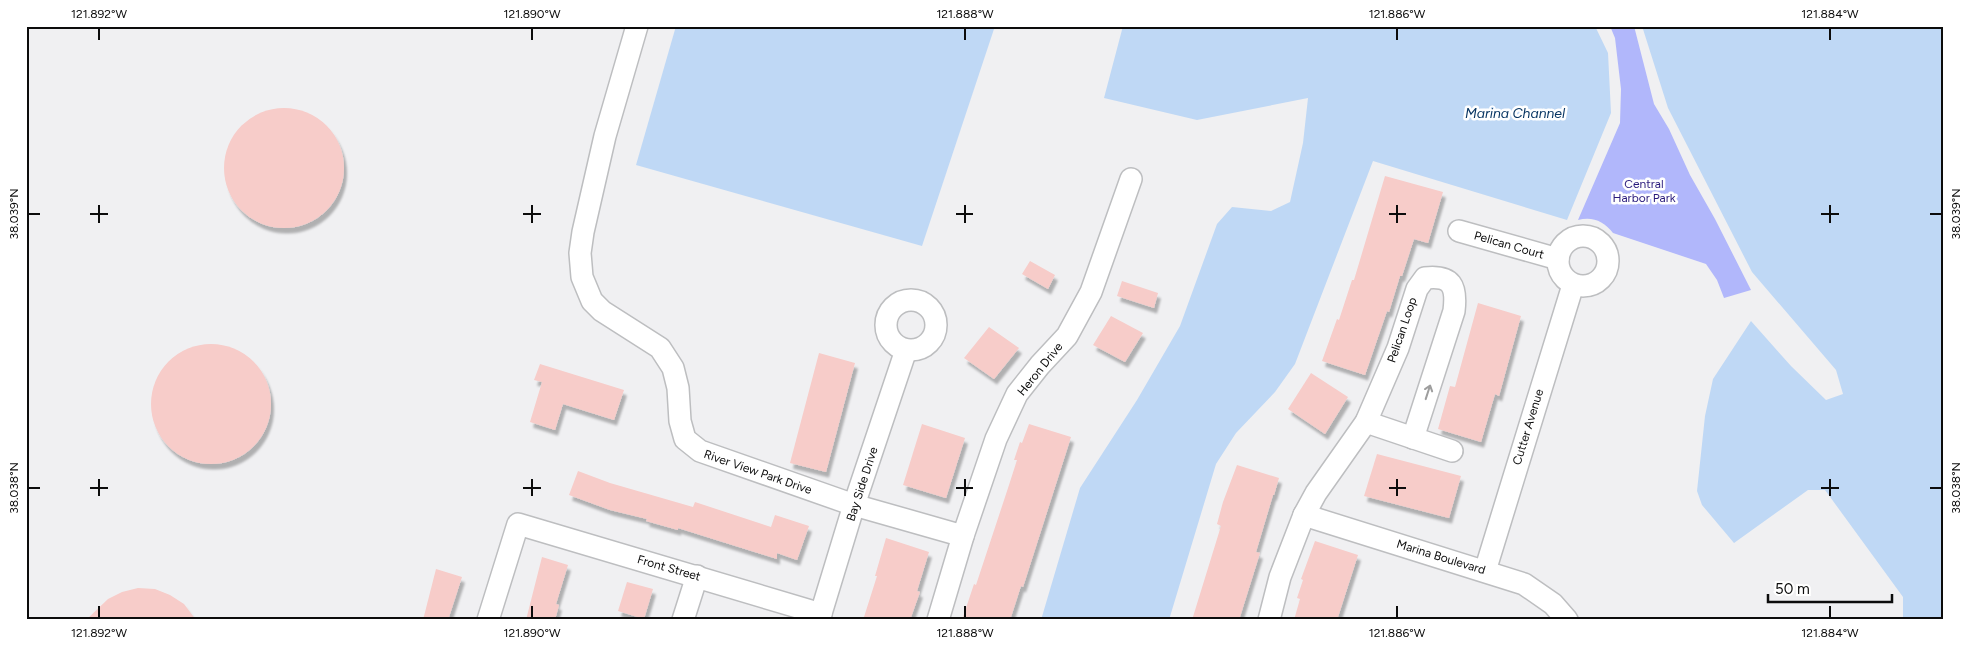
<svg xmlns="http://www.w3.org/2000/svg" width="1970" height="646" viewBox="0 0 1970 646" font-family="Figtree,sans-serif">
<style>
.green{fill:#b1b7fb}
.water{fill:#bfd8f5}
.building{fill:#f7ccc9;filter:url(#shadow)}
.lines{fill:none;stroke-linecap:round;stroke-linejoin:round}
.minor-casing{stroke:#bdbec0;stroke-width:24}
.minor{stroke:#fff;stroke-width:21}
.oneway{stroke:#9e9e9e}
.ticks{fill:none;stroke:#0c0c0c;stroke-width:2}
.labels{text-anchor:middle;stroke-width:5;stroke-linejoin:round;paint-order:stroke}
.park-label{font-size:12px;fill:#291a7b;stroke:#fff}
.street-label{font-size:12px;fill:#0c0c0c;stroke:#fff}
.water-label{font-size:14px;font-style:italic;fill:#093663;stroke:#fff}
.neatline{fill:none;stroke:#0c0c0c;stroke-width:2}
.ticks-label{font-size:12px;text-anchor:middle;fill:#0c0c0c}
</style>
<defs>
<filter id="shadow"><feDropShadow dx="3" dy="5.5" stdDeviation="1" flood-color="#0004"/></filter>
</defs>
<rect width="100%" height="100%" fill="#f0f0f2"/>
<path class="green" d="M1610 26H1634L1654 104 1669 129 1690 175 1715 219 1751 290 1724 298 1717 280 1706 264 1613 233C1604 221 1592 216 1578 220L1620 123 1621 89 1615 38Z"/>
<g class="water">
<polygon points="676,26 995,26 922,246 636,165"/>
<polygon points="1123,26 1595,26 1608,53 1611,113 1567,220 1373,161 1295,364 1275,392 1236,433 1216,464 1169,620 1041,620 1080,488 1137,400 1180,326 1217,224 1232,207 1271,211 1290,202 1303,143 1308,98 1197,120 1104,98"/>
<polygon points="1642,26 1944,26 1944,620 1903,620 1903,597 1825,490 1808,490 1734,543 1702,505 1697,491 1705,416 1713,379 1751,321 1791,366 1826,400 1843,394 1836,370 1752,272 1668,108"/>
</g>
<g class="building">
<circle cx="284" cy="168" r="60"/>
<polygon points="1385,176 1443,192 1428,243 1414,239 1402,276 1400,276 1389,312 1387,311 1365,375 1322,361 1337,319 1339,320 1352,280 1354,280"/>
<polygon points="1030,261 1055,275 1048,289 1022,274"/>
<polygon points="1122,281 1158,293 1154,308 1117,296"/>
<polygon points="1478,303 1521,316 1499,396 1495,394 1481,442 1438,429 1450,386 1455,387"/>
<polygon points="1111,316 1143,333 1125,362 1093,345"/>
<polygon points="989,327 1019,348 994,379 964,358"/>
<circle cx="211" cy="404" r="60"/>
<polygon points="819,353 855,363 826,472 790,463"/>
<polygon points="540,364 624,390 614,420 563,404 555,430 530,422 542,382 534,380"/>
<polygon points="1311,373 1348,397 1325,434 1288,409"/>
<polygon points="922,424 965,438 946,498 903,485"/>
<polygon points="1029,424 1071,437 1023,587 1021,586 1010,620 962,620 974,584 976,585 1009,485 1017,460 1014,460 1020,442 1022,443"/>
<polygon points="1377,454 1461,476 1449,518 1364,496"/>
<polygon points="1237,465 1279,478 1274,495 1273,495 1256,552 1260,553 1239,620 1192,620 1221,526 1217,524 1223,502"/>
<polygon points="578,471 610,483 693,507 695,502 771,527 775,515 809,526 797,560 777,553 777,559 678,528 678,530 646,521 647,519 610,510 569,495"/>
<polygon points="886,538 929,552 917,591 920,592 910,620 871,620 864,617 877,576 875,576"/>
<polygon points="1315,541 1358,555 1337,620 1294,620 1300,599 1297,598 1303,580 1301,579"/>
<polygon points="542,557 568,565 556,604 559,605 555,620 526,620"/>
<polygon points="436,569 462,577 448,620 423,620"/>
<polygon points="627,582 653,589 644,619 618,611"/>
<polygon points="138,588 155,589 170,595 184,604 196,620 86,620 108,599 122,592"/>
</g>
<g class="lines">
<g class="minor-casing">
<g id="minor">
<polyline points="637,26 605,136 583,232 580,253 582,277 592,301 602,311 660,348 673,368 678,388 680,421 685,439 700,451 854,505 963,536"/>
<polyline points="1459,231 1558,259"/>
<circle cx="1583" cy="261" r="25"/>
<circle cx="911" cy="325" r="25"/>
<polyline points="1366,422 1452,451"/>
<polyline points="1304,515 1524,584 1553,604 1567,620"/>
<polyline points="1485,571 1573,285"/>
<polyline points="488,620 518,524 821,614"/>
<polyline points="683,620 697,576"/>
<polyline points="819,620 854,505 906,350"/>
<polyline points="938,620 963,536 996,439 1017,394 1040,365 1067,336 1091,292 1131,179"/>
<path d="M1269 620 1280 577 1304 515 1316 493 1366 422 1398 348 1417 289 1425 278C1452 275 1457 286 1454 311L1413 438"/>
</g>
</g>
<use href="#minor" class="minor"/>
</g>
<defs><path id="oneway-shaft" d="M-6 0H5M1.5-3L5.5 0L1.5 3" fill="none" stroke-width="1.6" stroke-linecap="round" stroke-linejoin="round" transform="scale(1.25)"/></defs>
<use class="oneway" href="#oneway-shaft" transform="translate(1428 392) rotate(-72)"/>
<path class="ticks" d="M99 28V40M532 28V40M965 28V40M1397 28V40M1830 28V40M99 205V223M532 205V223M965 205V223M1397 205V223M1830 205V223M28 214H40M90 214H108M523 214H541M956 214H973M1389 214H1406M1821 214H1839M1930 214H1942M99 479V496M532 479V496M965 479V496M1397 479V496M1830 479V496M28 488H40M90 488H108M523 488H541M956 488H973M1389 488H1406M1821 488H1839M1930 488H1942M99 606V618M532 606V618M965 606V618M1397 606V618M1830 606V618"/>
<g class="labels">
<g class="park-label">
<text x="1644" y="188">Central<tspan x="1644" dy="14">Harbor Park</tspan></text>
</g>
<g class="street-label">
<text transform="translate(1509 245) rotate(16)" y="4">Pelican Court</text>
<text transform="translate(1402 330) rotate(-71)" y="4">Pelican Loop</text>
<text transform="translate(1040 369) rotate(-51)" y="4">Heron Drive</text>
<text transform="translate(1528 427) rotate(-73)" y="4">Cutter Avenue</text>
<text transform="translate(758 472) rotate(19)" y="4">River View Park Drive</text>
<text transform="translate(862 484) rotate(-72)" y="4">Bay Side Drive</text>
<text transform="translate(1441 557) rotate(17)" y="4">Marina Boulevard</text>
<text transform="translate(669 568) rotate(16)" y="4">Front Street</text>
</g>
<g class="water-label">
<text x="1515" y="118">Marina Channel</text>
</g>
</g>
<rect width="1970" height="646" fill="none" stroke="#ffffff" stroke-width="55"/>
<path d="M1768 594v8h124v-8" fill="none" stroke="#0c0c0c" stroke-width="2.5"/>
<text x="1775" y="594" font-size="15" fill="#0c0c0c" stroke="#ffffff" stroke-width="4" paint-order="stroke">50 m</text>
<rect x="28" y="28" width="1914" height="590" class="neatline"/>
<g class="ticks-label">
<text x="99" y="18">121.892°W</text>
<text x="532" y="18">121.890°W</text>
<text x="965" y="18">121.888°W</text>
<text x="1397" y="18">121.886°W</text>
<text x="1830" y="18">121.884°W</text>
<text transform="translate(14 214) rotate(-90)" y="4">38.039°N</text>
<text transform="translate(1956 214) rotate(-90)" y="4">38.039°N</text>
<text transform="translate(14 488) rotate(-90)" y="4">38.038°N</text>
<text transform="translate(1956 488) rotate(-90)" y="4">38.038°N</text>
<text x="99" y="637">121.892°W</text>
<text x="532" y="637">121.890°W</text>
<text x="965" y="637">121.888°W</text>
<text x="1397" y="637">121.886°W</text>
<text x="1830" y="637">121.884°W</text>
</g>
</svg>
